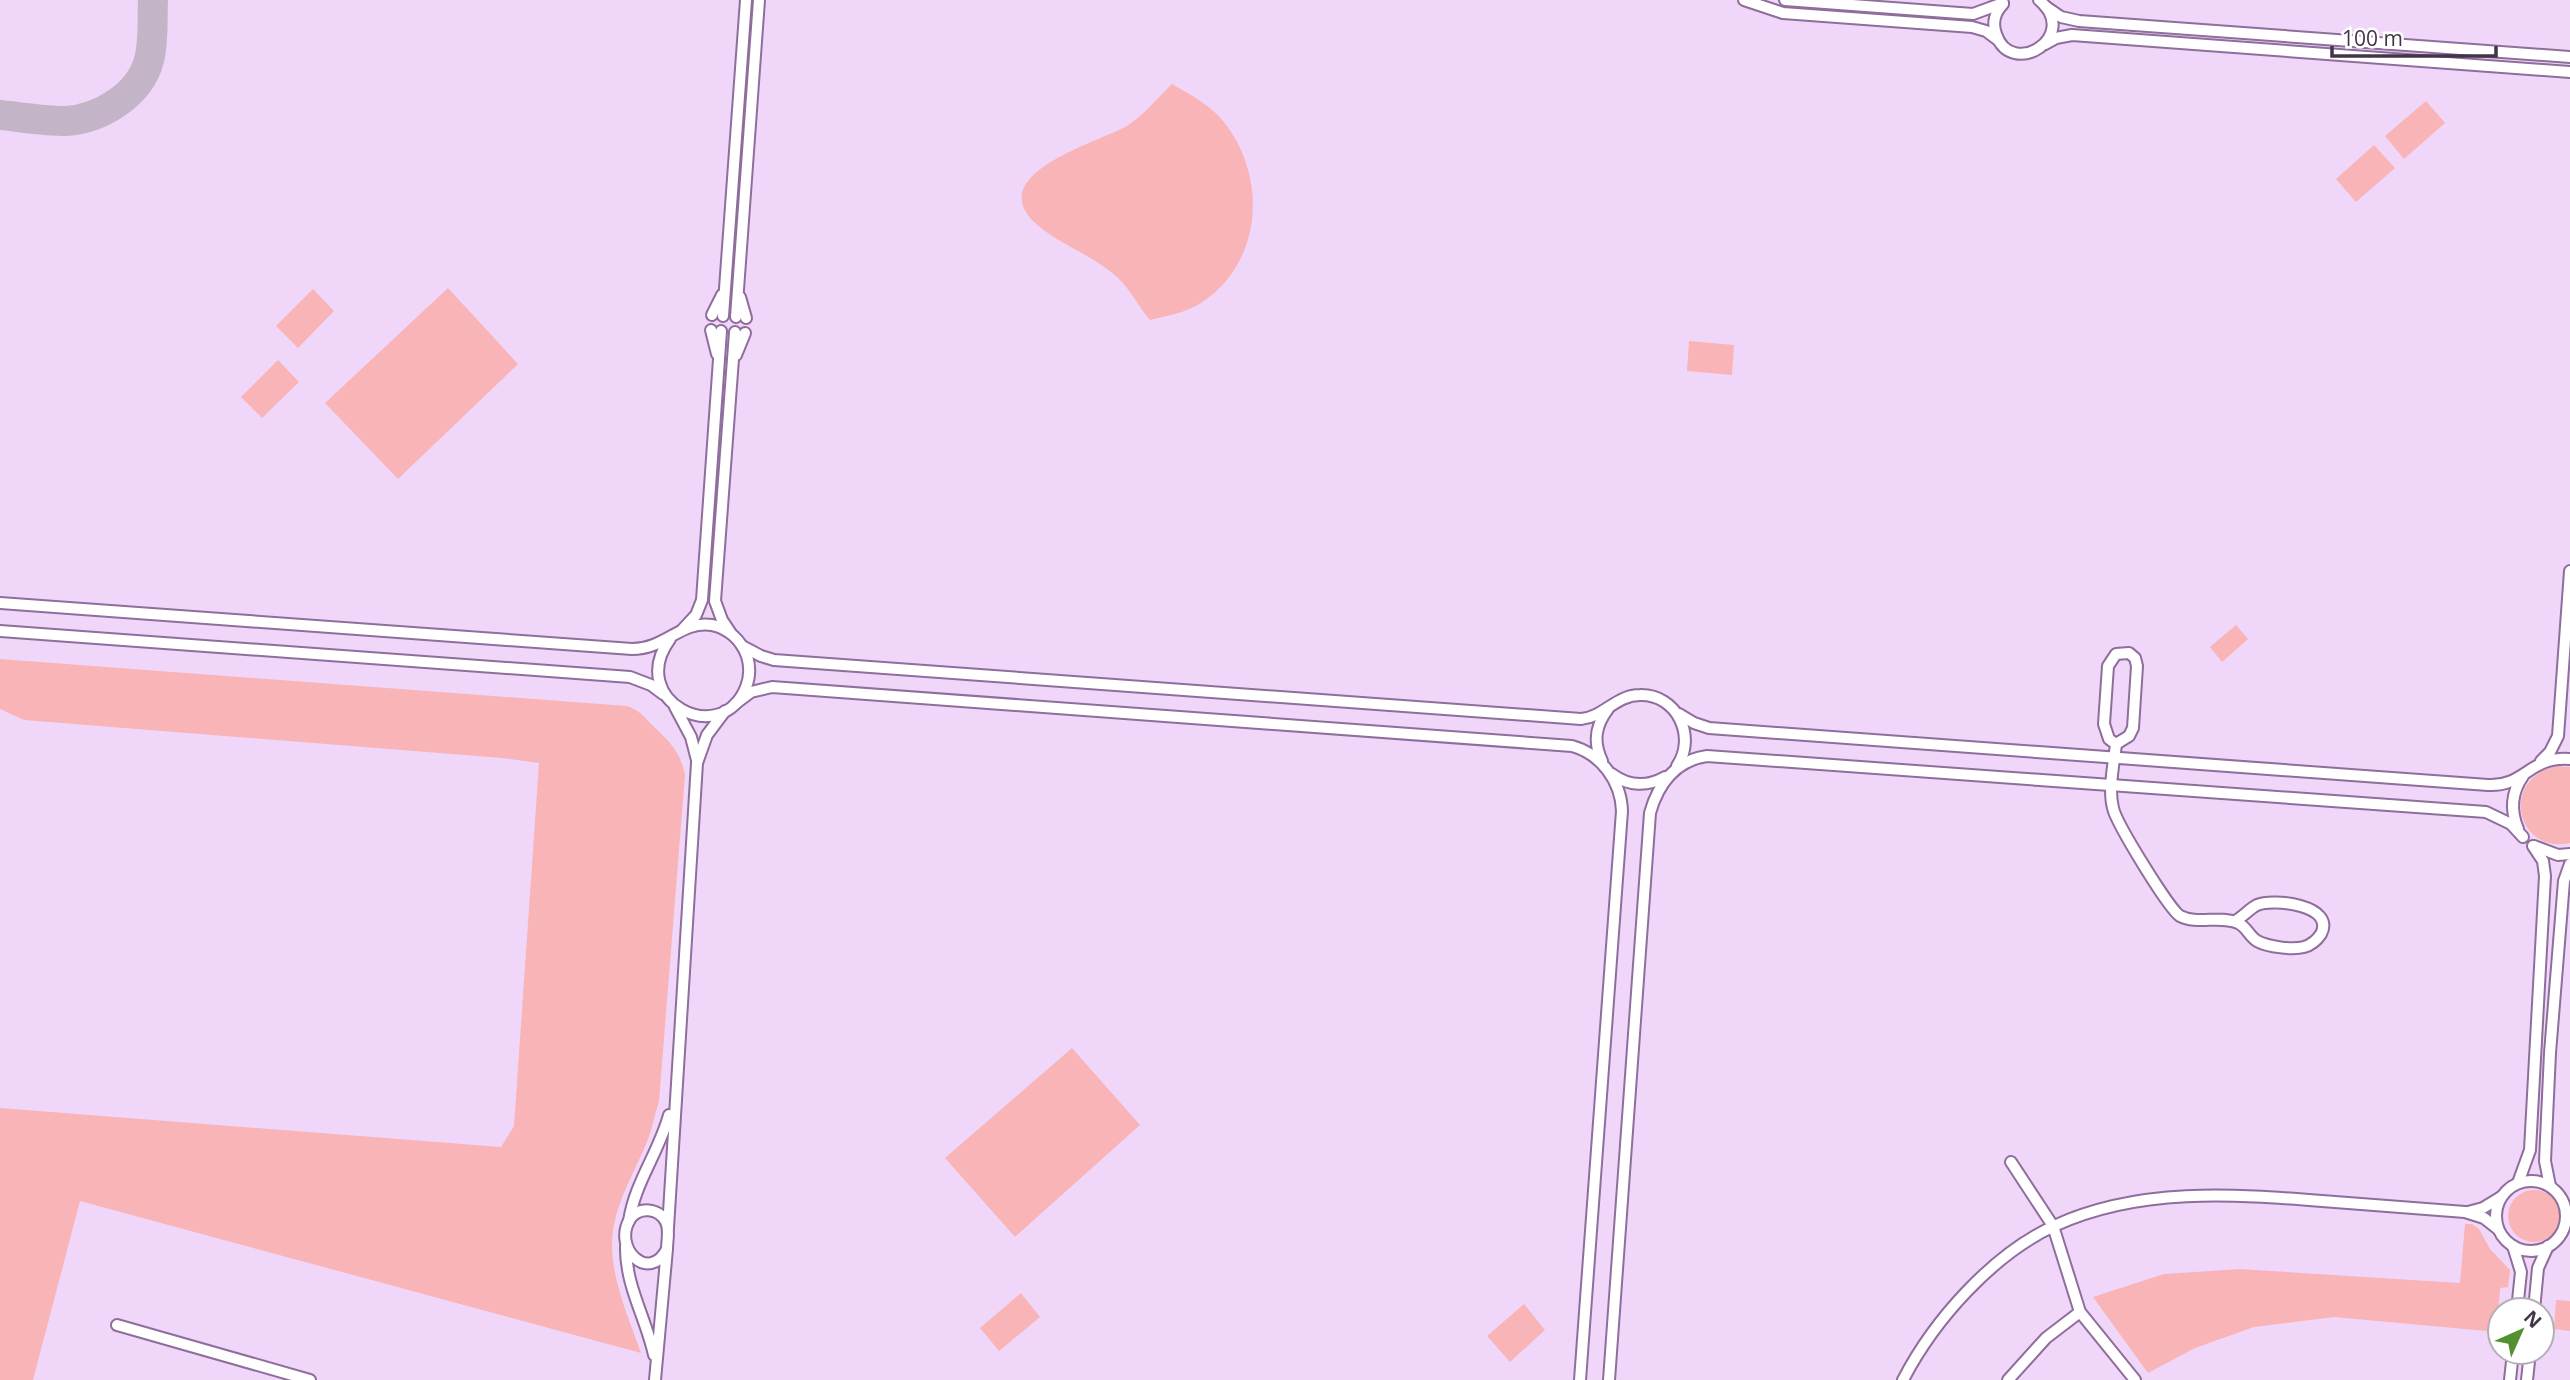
<svg xmlns="http://www.w3.org/2000/svg" width="2570" height="1380" viewBox="0 0 2570 1380" font-family="'Open Sans',sans-serif">
<style>
.built{fill:#f0d7f9;fill-rule:evenodd}
.green{fill:#f9b4b7}
.lines{fill:none;stroke-linecap:round;stroke-linejoin:round}
.taxiway{stroke:#c3b4c8;stroke-width:30}
.minor-casing{stroke:#8f6d9c;stroke-width:14}
.minor{stroke:#fff;stroke-width:10}
</style>
<rect width="100%" height="100%" fill="#f3e4f8"/>
<path class="built" d="M0 0H2570V1380H0ZM2500 1310H2542V1352H2500Z"/>
<g class="green">
<path d="M1172 84C1191 95 1214 107 1227 126 1268 182 1261 264 1201 303 1185 313 1167 316 1150 320 1139 307 1130 289 1117 277 1095 257 1064 246 1041 228 976 177 1093 144 1125 127 1142 118 1158 97 1172 84Z"/>
<polygon points="2426,101 2445,123 2404,159 2385,136"/>
<polygon points="2374,145 2395,168 2356,202 2336,179"/>
<polygon points="448,288 518,364 398,479 325,403"/>
<polygon points="313,289 334,311 298,348 276,326"/>
<polygon points="1689,341 1734,345 1732,375 1687,371"/>
<polygon points="278,360 299,382 262,418 241,397"/>
<polygon points="2236,625 2248,639 2222,662 2210,647"/>
<path d="M0 659 627 706C638 710 643 715 650 723 668 740 680 750 685 775L659 1101C655 1114 652 1129 647 1142 633 1176 613 1206 612 1244 612 1281 629 1319 641 1353L80 1201 33 1380H0V1108L501 1147 514 1126 539 763 502 758 24 720 0 709Z"/>
<path d="M2557 766 2570 767V843C2516 855 2499 778 2557 766Z"/>
<polygon points="1072,1048 1140,1125 1015,1237 945,1158"/>
<circle cx="2534" cy="1216" r="26"/>
<polygon points="2465,1224 2472,1224 2479,1229 2490,1249 2510,1270 2508,1287 2500,1288 2497,1332 2334,1317 2254,1327 2195,1348 2148,1373 2093,1297 2164,1274 2240,1269 2460,1283"/>
<polygon points="1021,1293 1040,1317 999,1351 980,1328"/>
<polygon points="2556,1300 2570,1301 2570,1331 2554,1329"/>
<polygon points="1524,1304 1545,1330 1510,1362 1487,1336"/>
</g>
<g class="lines">
<path class="taxiway" d="M0 115C21 117 44 121 66 121 100 119 140 95 149 60 154 42 152 19 153 0"/>
<g class="minor-casing">
<g id="minor">
<polyline points="1744,0 1783,13 1972,27 1986,31 1998,40"/>
<polyline points="1785,0 1973,14 2003,3"/>
<path d="M2003 4C1995 12 1992 23 1996 34 2011 80 2082 36 2039 0"/>
<polyline points="2045,6 2061,17 2079,21 2570,57"/>
<polyline points="2045,44 2056,38 2072,35 2570,72"/>
<polyline points="740,297 746,318"/>
<polyline points="712,315 722,295"/>
<polyline points="723,316 746,0"/>
<polyline points="736,317 759,0"/>
<polyline points="711,330 717,354"/>
<polyline points="736,355 745,333"/>
<path d="M0 603 632 649C666 649 681 620 712 625 728 628 741 640 747 656 750 666 750 677 746 687 721 750 625 700 670 639"/>
<polyline points="683,629 696,615 702,600 721,331"/>
<polyline points="0,631 630,677 651,685 663,694"/>
<polyline points="730,632 722,620 715,601 735,332"/>
<path d="M742 646 761 656 774 660 1581 719C1604 717 1616 695 1640 695 1677 694 1697 737 1677 766"/>
<path d="M735 704 751 692 772 687 1572 746C1601 754 1621 781 1622 811L1580 1380"/>
<polyline points="675,707 691,737 697,760"/>
<path d="M1679 714 1694 723 1709 728 2488 785C2525 787 2529 756 2570 759"/>
<path d="M2116 744 2109 739 2104 724 2108 666 2116 654 2129 653 2135 658 2137 666 2133 728 2129 736 2116 744C2114 763 2108 789 2113 808 2116 823 2169 909 2180 916 2197 925 2220 915 2238 923 2246 926 2249 936 2257 941 2268 947 2293 950 2304 947 2311 945 2317 940 2321 934 2336 905 2273 898 2257 905 2249 909 2243 917 2235 921"/>
<path d="M1602 761C1593 742 1595 726 1608 709"/>
<polyline points="2541,761 2550,752 2558,736 2570,571"/>
<path d="M1612 774C1628 786 1647 787 1665 777"/>
<path d="M2518 829C2510 810 2511 793 2523 776"/>
<polyline points="2534,846 2558,855 2570,854"/>
<polyline points="2011,1162 2053,1226 2080,1312 2135,1380"/>
<circle cx="2531" cy="1216" r="35"/>
<polyline points="2518,1183 2530,1150 2545,876 2543,861 2533,846"/>
<polyline points="2550,1186 2545,1161 2550,1053 2564,881 2570,864"/>
<polyline points="2468,1212 2483,1208 2501,1197"/>
<path d="M629 1221C635 1182 659 1152 669 1115"/>
<polyline points="668,1228 697,763 707,735 725,711"/>
<path d="M626 1246C625 1285 646 1318 654 1355"/>
<polyline points="2513,1246 2521,1272 2517,1310"/>
<polyline points="2534,1310 2538,1268 2548,1246"/>
<polyline points="117,1325 310,1380"/>
<path d="M655 1380 667 1249C667 1240 670 1230 666 1222 659 1208 639 1206 630 1219 612 1248 649 1284 667 1249"/>
<path d="M1609 1380 1650 813C1658 784 1676 760 1707 756L2486 812 2511 824 2523 837"/>
<path d="M1903 1380C1934 1320 1992 1255 2054 1226 2138 1187 2233 1194 2322 1201 2370 1205 2418 1208 2465 1212L2484 1218 2498 1229"/>
<polyline points="2008,1380 2046,1338 2080,1312"/>
<polyline points="2510,1380 2513,1352"/>
<polyline points="2527,1380 2530,1352"/>
</g>
</g>
<use href="#minor" class="minor"/>
</g>
<g transform="translate(2521 1331) rotate(45)"><circle r="33" fill="#ffffff" stroke="#b4aeb6" stroke-width="2"/>
<path d="M0-5L12 26L0 18L-12 26Z" fill="#529031"/>
<text y="-10" font-size="19" font-weight="bold" text-anchor="middle" fill="#433448">N</text>
</g>
<path d="M2332 46v10h164v-10" fill="none" stroke="#433448" stroke-width="3.5"/>
<text x="2342" y="46" font-size="21" fill="#433448" stroke="#ffffff" stroke-width="5" paint-order="stroke">100 m</text>
</svg>
